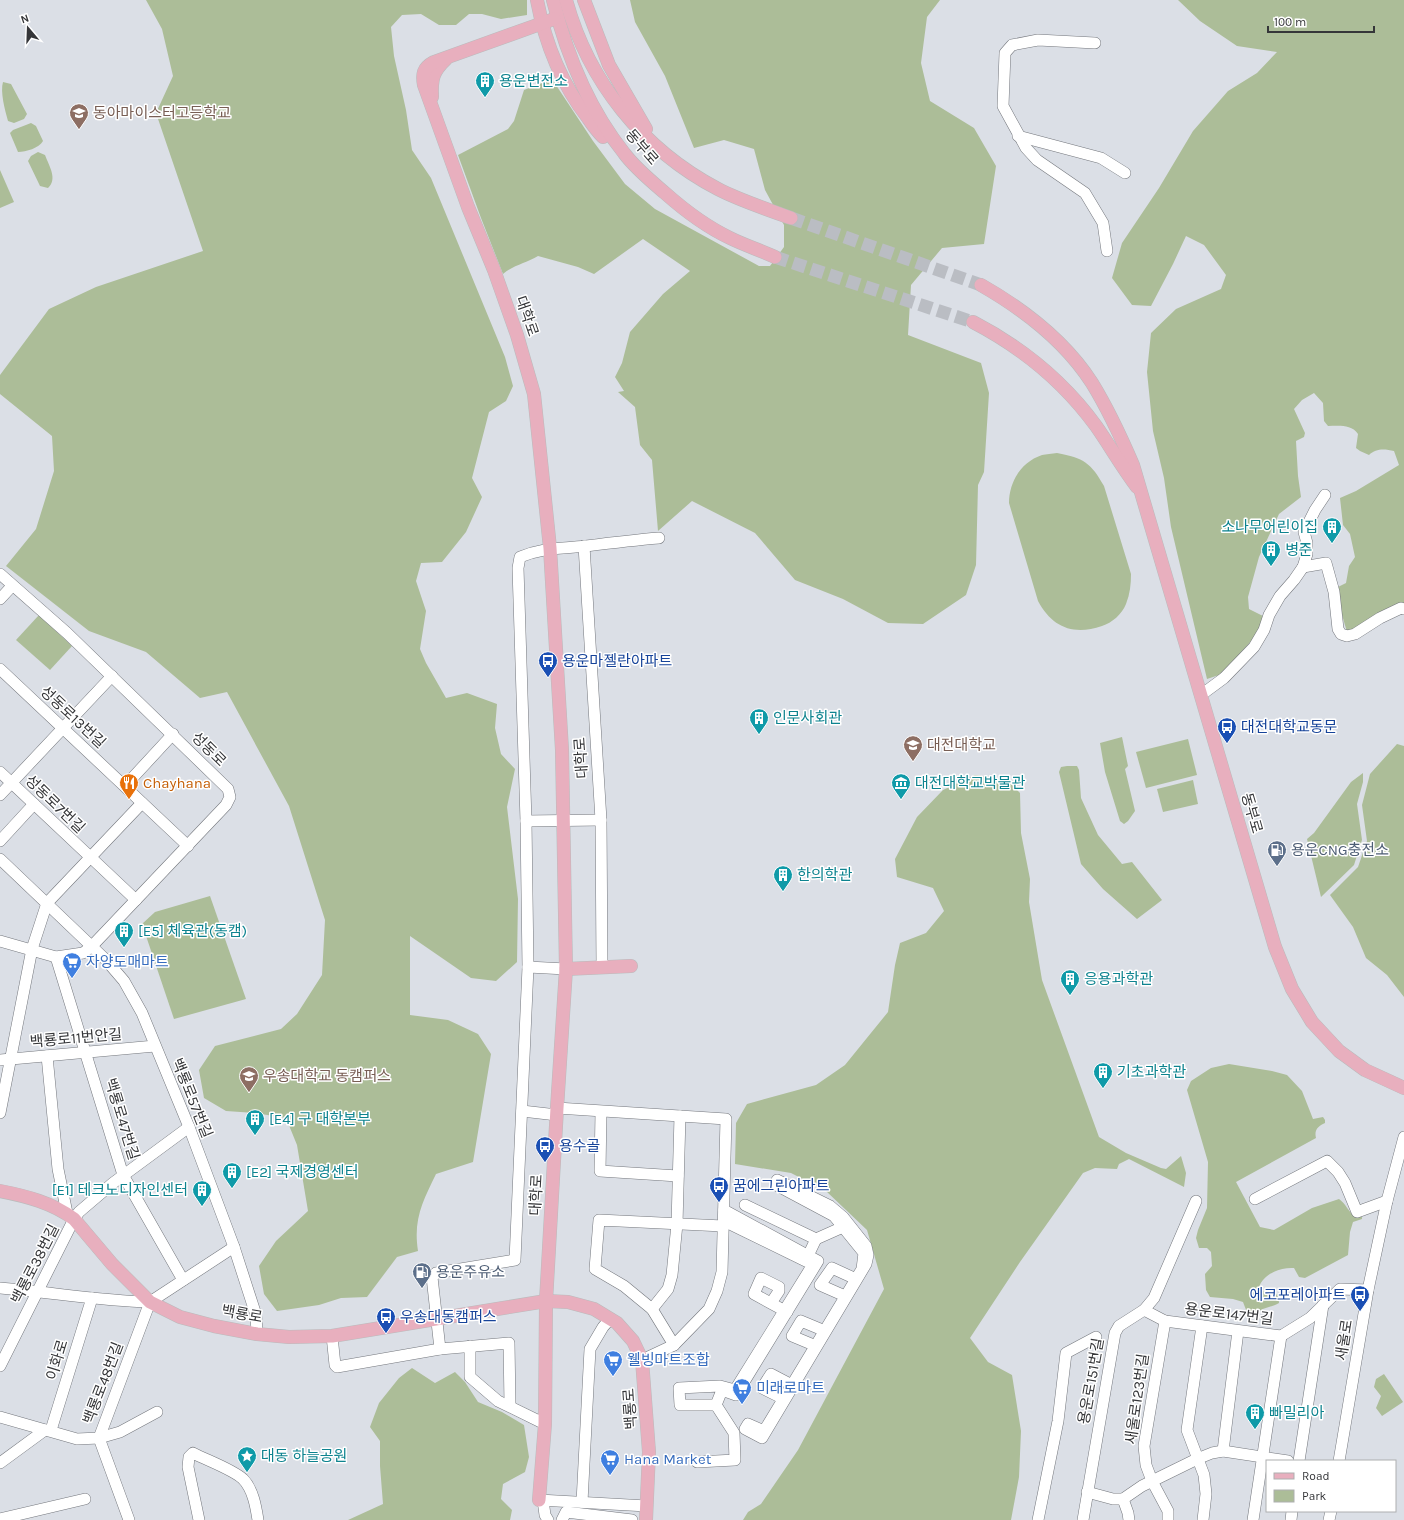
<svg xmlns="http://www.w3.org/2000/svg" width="1404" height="1520" viewBox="0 0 1404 1520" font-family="Karla,'Noto Sans KR',sans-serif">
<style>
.green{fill:#acbd98}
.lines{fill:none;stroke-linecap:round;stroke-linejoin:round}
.major-tunnel{stroke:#babdc3;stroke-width:13;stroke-dasharray:13 6;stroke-linecap:butt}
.minor-casing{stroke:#74777d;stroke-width:12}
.major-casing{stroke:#babbbc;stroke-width:14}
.minor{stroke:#fff;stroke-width:11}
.major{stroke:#e8afbe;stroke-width:13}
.labels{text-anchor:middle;stroke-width:3;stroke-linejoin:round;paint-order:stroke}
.culture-label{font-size:15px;fill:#0d838f;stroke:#fff;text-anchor:start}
.education-label{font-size:15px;fill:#785e54;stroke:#fff;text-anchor:start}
.street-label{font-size:15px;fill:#353639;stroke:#fff}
.transit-label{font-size:15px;fill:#164399;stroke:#fff;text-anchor:start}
.food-label{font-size:15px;fill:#c56008;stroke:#fff;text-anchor:start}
.service-label{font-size:15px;fill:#4e5e75;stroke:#fff;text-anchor:start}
.shop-label{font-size:15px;fill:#366cbe;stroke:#fff;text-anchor:start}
</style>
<rect width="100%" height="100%" fill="#dbdfe6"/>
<g class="green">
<path d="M146 0H527V15L501 19 482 14H469L456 25H439L421 14 402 15 391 27 394 56 406 110 412 150 431 178 505 357 513 386 506 401 489 412 472 478 482 497 466 532 442 562 421 563 416 581 426 611 420 649 426 663 446 698 467 693 497 704 495 728 501 754 515 769 507 807 518 899 517 962 496 981 471 978 410 936V1015L448 1020 478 1034 491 1054 473 1162 436 1174C423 1201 413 1219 418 1251L397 1257 367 1297 341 1298 319 1305 277 1311 264 1294 259 1266 276 1241 308 1211 297 1145 286 1118 255 1113 226 1111 204 1098 199 1070 215 1046 281 1029 297 1014 322 975 325 920 289 806 227 692 200 698 146 652 89 631 6 566 36 529 54 471 52 436 0 394V375L49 309 96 287 203 251 156 113 173 76 162 29Z"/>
<path d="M630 0H940L927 17 921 63 930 101 974 128 996 166 984 244 942 248 911 285 908 335 981 363 989 393 984 472 978 485 976 565 966 595 923 624 888 623 843 599 795 580 755 533 692 501 658 531 652 460 640 445 635 407 618 392 624 391 615 377 622 363 630 332 663 294 690 271 643 239 594 274 578 267 538 256C527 263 513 265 503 274L481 218 458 155 508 129 514 121 524 90 552 79 593 141 625 184 655 209 759 266H770L784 247V225L765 190 754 149 724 140 694 148 665 76 635 22Z"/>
<path d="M1178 0H1404V604L1347 632 1340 608 1338 587 1346 583 1349 566 1355 557 1350 534 1343 525 1340 498 1356 491 1399 465 1394 451C1385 449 1376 448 1369 455L1360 451 1356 448 1358 434C1351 424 1339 426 1328 426L1324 421 1323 403 1314 393 1302 400 1294 409 1305 433 1304 437 1296 441 1298 476 1301 497 1279 514 1259 557 1248 597 1249 609 1263 616 1262 624 1252 640 1238 656 1219 675 1207 679 1171 527 1164 478 1153 431 1147 372 1151 333 1176 309 1221 289 1226 275 1204 245 1186 236 1173 264 1151 306 1132 305 1112 278 1122 243 1159 188 1193 131 1228 91 1257 73 1277 52 1237 46 1200 21Z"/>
<path d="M3 82 11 84 27 114 24 119 14 123 8 121C5 110 0 92 3 82Z"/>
<path d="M31 123 36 126 43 141C39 148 26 152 18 152L10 133 13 130Z"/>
<path d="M38 152 45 155C49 166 58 179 48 188L40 186 28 161 31 156Z"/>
<polygon points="0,170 14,202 0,208"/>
<path d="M1057 453C1084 458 1091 463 1104 486L1131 574C1131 584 1130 594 1126 604 1122 614 1112 623 1102 626 1073 636 1052 627 1038 601L1009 503C1009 482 1021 462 1042 455 1046 454 1052 454 1057 453Z"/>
<polygon points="39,615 72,646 50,670 16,640"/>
<polygon points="1122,737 1128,766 1125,769 1135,811 1128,821 1124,824 1120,821 1105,772 1100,743"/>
<polygon points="1188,739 1197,775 1146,788 1136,752"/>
<polygon points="1397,744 1404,746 1404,997 1387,975 1366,958 1353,927 1330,895 1358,867 1367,841 1362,805 1370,774"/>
<polygon points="1067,766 1077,766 1079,770 1081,798 1098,835 1122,864 1132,862 1162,900 1137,919 1103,889 1081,864 1059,772 1061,767"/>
<polygon points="1363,773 1363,782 1357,804 1362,840 1354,865 1321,897 1307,839 1314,833 1351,782"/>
<polygon points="975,775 1006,779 1020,793 1021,833 1030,879 1029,902 1042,980 1099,1137 1126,1153 1161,1168 1166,1169 1181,1156 1186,1173 1184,1187 1129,1159 1119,1164 1117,1169 1095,1168 1083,1173 1020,1262 970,1338 988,1362 1012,1375 1021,1431 1019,1477 1011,1520 743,1520 748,1512 761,1504 798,1450 884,1289 867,1230 826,1191 791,1173 735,1164 736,1123 747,1104 816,1085 845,1065 888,1012 895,965 900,943 926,933 944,911 933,888 897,877 895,859 917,817 943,790"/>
<polygon points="1193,780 1198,804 1163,812 1157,789"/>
<polygon points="210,896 246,999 174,1019 142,924 155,912"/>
<path d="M1229 1064 1272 1071 1287 1075 1302 1091 1313 1119 1323 1117 1325 1120V1123C1318 1126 1314 1130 1316 1138L1236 1182 1260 1227 1274 1230 1312 1208 1339 1199C1346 1204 1348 1211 1355 1217L1362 1216V1219L1353 1222 1350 1232 1348 1255 1305 1278 1299 1277 1294 1268C1280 1267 1264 1274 1259 1287 1266 1293 1269 1297 1278 1294L1279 1303C1270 1308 1262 1307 1254 1315H1248L1243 1302 1233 1299 1210 1297 1206 1290 1205 1274 1212 1266 1211 1252 1207 1248H1199L1196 1238 1198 1230 1207 1208 1208 1162 1187 1090 1191 1081 1211 1068Z"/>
<polygon points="412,1368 435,1383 455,1372 465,1382 478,1402 502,1412 524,1425 529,1457 525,1472 503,1484 501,1499 512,1510 510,1520 348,1520 383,1504 380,1466 380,1441 370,1427 379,1403 399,1378"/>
<polygon points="1384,1374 1403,1402 1382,1416 1376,1408 1381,1396 1374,1387 1376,1379"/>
</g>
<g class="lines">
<g class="major-tunnel">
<polyline points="791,218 981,285"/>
<polyline points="775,257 973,322"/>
</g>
<g class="minor-casing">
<g id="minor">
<polyline points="1095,43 1038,40 1012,45 1005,53 1003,106 1026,148 1037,160 1085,193 1103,223 1107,251"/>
<polyline points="1018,136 1101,158 1125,173"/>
<polyline points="584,546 601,820 602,967"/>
<polyline points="1303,567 1326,563 1334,592 1338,629 1341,634 1347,636 1355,634 1380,618 1401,608 1404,609"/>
<polyline points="0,574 67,633 228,789 230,797 226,805 92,946 83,953 56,957 0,941"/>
<polyline points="0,599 12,586"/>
<polyline points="0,669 188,846"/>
<polyline points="1201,695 1224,678 1254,647 1264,630 1269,615 1280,596 1294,580 1303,567 1307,554 1307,543 1304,532 1315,510 1325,495"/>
<polyline points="0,772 136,900"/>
<polyline points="125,786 173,734"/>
<polyline points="0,795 112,676"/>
<polyline points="526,821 601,820"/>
<polyline points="0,841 34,804"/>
<polyline points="0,859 106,960 124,981 142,1013 189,1127 234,1247 256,1315 257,1334"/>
<polyline points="56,957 123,1175 183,1280"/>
<polyline points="528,967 566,969"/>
<polyline points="47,1056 58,1169 67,1213"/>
<polyline points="0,1060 155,1046"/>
<polyline points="557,1108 726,1119 722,1272 717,1291 709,1309 674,1345 642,1360"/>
<polyline points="522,1111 557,1115"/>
<polyline points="601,1112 600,1171 678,1176"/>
<polyline points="0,1113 32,949 47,903 142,803"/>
<polygon points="777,1180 830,1206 843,1217 866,1246 868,1255 866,1264 762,1438 745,1429 748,1424 764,1431 862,1269 864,1253 834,1216 776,1185"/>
<polyline points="1255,1199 1327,1161 1338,1172 1345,1183 1357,1212 1387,1201"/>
<polyline points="745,1205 816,1239"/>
<polyline points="724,1221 812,1264 812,1266 735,1390 720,1386 679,1388 680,1405 716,1405 722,1390 736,1395 818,1261 724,1210"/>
<polyline points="806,1260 816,1239 843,1227"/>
<path d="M0 1288C50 1292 100 1301 150 1302"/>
<polyline points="845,1296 820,1285 832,1268 856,1279"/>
<polyline points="150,1302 234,1247"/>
<polyline points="771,1303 779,1291 779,1287 761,1278 754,1294 787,1312"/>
<polyline points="652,1309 668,1289 672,1275 677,1224 680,1116"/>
<polyline points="1144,1310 1165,1321 1281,1336 1310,1318 1340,1289 1368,1290"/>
<polyline points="1165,1321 1144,1446 1146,1465 1152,1481 1168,1511 1168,1520"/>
<polyline points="1202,1326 1187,1430 1204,1475 1206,1494 1203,1520"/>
<polyline points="332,1336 335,1365 337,1367 440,1349 509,1343 510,1405"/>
<polyline points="674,1345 652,1309 624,1286 595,1269 599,1220 723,1226"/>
<polyline points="470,1346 470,1377 498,1401 545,1424"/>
<polyline points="816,1346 792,1336 801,1321 825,1331"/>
<path d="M440 1349 432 1277 436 1273 515 1260 528 967 526 821 518 568 520 557C544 547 561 549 586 546 610 543 635 540 659 538"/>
<polyline points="0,1366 74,1219 79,1212 113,1183 189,1127"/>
<polyline points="784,1399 762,1388 771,1374 792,1385"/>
<polyline points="0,1417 77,1439 99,1438 120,1432 157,1412"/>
<polyline points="51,1430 92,1298"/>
<polyline points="1223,1451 1238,1331"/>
<polyline points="1299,1461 1323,1305"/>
<polyline points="1339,1461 1368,1290 1387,1201 1404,1137"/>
<polyline points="697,1462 735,1460 734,1433 716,1405"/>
<polyline points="0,1463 45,1430"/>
<polyline points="1087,1492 1113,1499 1123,1499 1142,1486 1197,1459 1212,1453 1223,1451 1288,1461"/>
<polyline points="1123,1499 1128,1513 1129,1520"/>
<polyline points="539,1500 647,1506"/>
<polyline points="543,1500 545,1515 548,1520"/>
<polyline points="582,1502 590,1349 603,1327 610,1319"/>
<polyline points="0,1519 85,1499"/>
<polyline points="129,1520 99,1438 150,1302"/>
<path d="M199 1520 188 1467 189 1457 193 1453C206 1460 232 1469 243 1479 253 1489 256 1507 258 1520"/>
<polyline points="562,1520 566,1512 632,1520"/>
<polyline points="1038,1520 1058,1421 1066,1353 1096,1337"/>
<polyline points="1083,1520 1115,1333 1119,1326 1144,1310 1154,1298 1196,1201"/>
<polyline points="1253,1520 1281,1336"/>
<polyline points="1291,1520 1292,1511"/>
<polyline points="1329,1520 1331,1511"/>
</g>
</g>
<g class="major-casing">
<g id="major">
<path d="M537 0C545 43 561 83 588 118 592 124 597 131 603 137"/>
<path d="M553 0C567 56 588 108 624 153 635 168 651 181 665 193 683 209 707 227 730 238 744 245 760 250 775 257"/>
<path d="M566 0C588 81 643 150 718 189 741 201 767 209 791 218"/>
<polyline points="584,0 609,65 646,129"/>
<path d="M432 97C431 79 433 71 446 59"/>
<path d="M981 285C1023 309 1065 341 1092 383 1108 409 1121 437 1133 465L1275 947 1292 989 1312 1022 1339 1051 1365 1070 1404 1088"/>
<path d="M973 322C1021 347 1064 382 1096 426 1110 446 1122 467 1137 487"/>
<polyline points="566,969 631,966"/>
<path d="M0 1191C26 1196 53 1203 74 1219L112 1264 150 1302 180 1317 214 1326 257 1334 289 1337 332 1336 546 1301 568 1302 594 1309 617 1323 633 1341 642 1360 649 1452 646 1520"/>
<path d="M539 1500 545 1424 546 1301 557 1108 566 969 562 750 550 548 534 394 517 335 494 270 468 207 424 85C422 74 423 68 434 62L554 19"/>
</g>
</g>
<use href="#minor" class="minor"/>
<use href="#major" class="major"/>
</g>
<defs>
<g id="building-pin" transform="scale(1)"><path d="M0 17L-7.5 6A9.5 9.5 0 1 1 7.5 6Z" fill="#0f9aa8" stroke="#fff"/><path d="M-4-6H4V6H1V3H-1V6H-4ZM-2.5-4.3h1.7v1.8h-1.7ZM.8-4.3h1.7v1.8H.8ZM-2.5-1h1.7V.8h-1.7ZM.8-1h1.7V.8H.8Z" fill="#fff"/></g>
<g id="school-pin" transform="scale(1)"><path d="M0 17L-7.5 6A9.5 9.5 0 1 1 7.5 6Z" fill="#8d6e63" stroke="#fff"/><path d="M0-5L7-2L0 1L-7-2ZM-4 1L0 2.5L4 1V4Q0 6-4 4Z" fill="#fff"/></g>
<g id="bus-pin" transform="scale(1)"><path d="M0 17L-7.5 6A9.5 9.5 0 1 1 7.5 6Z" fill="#1a4fb4" stroke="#fff"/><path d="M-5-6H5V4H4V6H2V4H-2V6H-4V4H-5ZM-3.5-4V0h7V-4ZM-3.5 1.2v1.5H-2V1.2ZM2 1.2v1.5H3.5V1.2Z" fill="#fff"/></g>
<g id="university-pin" transform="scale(1)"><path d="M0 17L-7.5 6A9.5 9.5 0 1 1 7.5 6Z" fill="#8d6e63" stroke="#fff"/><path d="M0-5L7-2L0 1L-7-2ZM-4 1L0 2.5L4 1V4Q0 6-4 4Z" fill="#fff"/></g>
<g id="restaurant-pin" transform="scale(1)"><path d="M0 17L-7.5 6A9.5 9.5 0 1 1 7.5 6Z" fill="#e8710a" stroke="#fff"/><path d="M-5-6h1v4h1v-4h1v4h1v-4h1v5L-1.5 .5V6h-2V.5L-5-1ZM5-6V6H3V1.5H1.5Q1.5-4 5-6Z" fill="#fff"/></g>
<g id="museum-pin" transform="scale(1)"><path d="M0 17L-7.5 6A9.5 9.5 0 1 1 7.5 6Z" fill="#0f9aa8" stroke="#fff"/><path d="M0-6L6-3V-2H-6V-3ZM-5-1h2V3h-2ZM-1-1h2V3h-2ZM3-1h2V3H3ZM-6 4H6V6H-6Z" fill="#fff"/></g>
<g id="fuel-pin" transform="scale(1)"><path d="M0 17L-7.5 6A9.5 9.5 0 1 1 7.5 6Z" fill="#5c6f8a" stroke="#fff"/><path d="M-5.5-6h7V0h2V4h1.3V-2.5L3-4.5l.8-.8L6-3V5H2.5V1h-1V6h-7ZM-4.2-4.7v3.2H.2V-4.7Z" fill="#fff"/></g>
<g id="supermarket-pin" transform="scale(1)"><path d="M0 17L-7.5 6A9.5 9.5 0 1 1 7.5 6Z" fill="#3f7fe0" stroke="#fff"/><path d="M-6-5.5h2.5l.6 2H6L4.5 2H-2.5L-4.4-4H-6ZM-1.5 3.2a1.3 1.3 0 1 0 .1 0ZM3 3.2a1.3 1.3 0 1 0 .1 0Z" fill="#fff"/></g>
<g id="sight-pin" transform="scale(1)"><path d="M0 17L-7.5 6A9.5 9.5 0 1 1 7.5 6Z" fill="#0f9aa8" stroke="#fff"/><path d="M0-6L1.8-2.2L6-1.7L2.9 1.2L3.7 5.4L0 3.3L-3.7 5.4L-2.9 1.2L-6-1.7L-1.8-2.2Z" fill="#fff"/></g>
</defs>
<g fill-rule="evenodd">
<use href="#building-pin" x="485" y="81"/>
<use href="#school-pin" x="79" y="113"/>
<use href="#building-pin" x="1332" y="527"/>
<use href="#building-pin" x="1271" y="550"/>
<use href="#bus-pin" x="548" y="661"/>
<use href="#building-pin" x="759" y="718"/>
<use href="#bus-pin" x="1227" y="727"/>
<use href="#university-pin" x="913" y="745"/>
<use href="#restaurant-pin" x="129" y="783"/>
<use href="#museum-pin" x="901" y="783"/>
<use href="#fuel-pin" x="1277" y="850"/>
<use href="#building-pin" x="783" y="875"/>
<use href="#building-pin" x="124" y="931"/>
<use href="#supermarket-pin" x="72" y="962"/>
<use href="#building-pin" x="1070" y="979"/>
<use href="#building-pin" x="1103" y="1072"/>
<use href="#university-pin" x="249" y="1076"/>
<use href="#building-pin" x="255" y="1119"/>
<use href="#bus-pin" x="545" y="1146"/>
<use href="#building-pin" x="232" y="1172"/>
<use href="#bus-pin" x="719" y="1186"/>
<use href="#building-pin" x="202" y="1190"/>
<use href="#fuel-pin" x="422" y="1272"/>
<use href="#bus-pin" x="1360" y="1295"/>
<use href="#bus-pin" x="386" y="1317"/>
<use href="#supermarket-pin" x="613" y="1360"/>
<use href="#supermarket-pin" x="742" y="1388"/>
<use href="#building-pin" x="1255" y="1413"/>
<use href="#sight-pin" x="247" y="1456"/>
<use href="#supermarket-pin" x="610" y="1459"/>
</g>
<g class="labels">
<g class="culture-label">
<text x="499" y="86">용운변전소</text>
<text x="1318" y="532" text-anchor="end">소나무어린이집</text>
<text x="1285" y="555">병준</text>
<text x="773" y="723">인문사회관</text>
<text x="915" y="788">대전대학교박물관</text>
<text x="797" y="880">한의학관</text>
<text x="138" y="936">[E5] 체육관(동캠)</text>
<text x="1084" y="984">응용과학관</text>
<text x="1117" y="1077">기초과학관</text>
<text x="269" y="1124">[E4] 구 대학본부</text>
<text x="246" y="1177">[E2] 국제경영센터</text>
<text x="188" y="1195" text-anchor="end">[E1] 테크노디자인센터</text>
<text x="1269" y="1418">빠밀리아</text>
<text x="261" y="1461">대동 하늘공원</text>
</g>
<g class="education-label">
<text x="93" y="118">동아마이스터고등학교</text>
<text x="927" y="750">대전대학교</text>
<text x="263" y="1081">우송대학교 동캠퍼스</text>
</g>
<g class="street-label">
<text transform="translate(642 147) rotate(49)" y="5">동부로</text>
<text transform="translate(527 316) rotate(71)" y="5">대학로</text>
<text transform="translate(73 717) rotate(43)" y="5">성동로13번길</text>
<text transform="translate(209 749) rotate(45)" y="5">성동로</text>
<text transform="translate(581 758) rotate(-94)" y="5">대학로</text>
<text transform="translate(55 804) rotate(44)" y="5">성동로7번길</text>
<text transform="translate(1252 813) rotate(74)" y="5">동부로</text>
<text transform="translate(76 1038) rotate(-5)" y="5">백룡로11번안길</text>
<text transform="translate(192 1098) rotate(68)" y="5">백룡로57번길</text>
<text transform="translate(122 1119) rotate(73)" y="5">백룡로47번길</text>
<text transform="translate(536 1195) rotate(-87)" y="5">대학로</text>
<text transform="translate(35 1264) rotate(-63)" y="5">백룡로38번길</text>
<text transform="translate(242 1314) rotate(10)" y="5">백룡로</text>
<text transform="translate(1229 1314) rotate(7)" y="5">용운로147번길</text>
<text transform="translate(1344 1340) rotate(-81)" y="5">새울로</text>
<text transform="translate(57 1360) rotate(-73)" y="5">이화로</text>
<text transform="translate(1091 1381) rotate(-80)" y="5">용운로151번길</text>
<text transform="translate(103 1383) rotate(-69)" y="5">백룡로48번길</text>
<text transform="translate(1137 1399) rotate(-82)" y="5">새울로123번길</text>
<text transform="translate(630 1409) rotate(-94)" y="5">백룡로</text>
</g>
<g class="transit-label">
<text x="562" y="666">용운마젤란아파트</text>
<text x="1241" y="732">대전대학교동문</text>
<text x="559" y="1151">용수골</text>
<text x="733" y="1191">꿈에그린아파트</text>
<text x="1346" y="1300" text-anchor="end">에코포레아파트</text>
<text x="400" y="1322">우송대동캠퍼스</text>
</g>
<g class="food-label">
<text x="143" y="788">Chayhana</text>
</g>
<g class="service-label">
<text x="1291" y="855">용운CNG충전소</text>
<text x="436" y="1277">용운주유소</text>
</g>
<g class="shop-label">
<text x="86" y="967">자양도매마트</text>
<text x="627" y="1365">웰빙마트조합</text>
<text x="756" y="1393">미래로마트</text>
<text x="624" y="1464">Hana Market</text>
</g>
</g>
<rect x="1266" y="1460" width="130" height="52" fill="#ffffff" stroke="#aeafb0"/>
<rect x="1274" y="1473" width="20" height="6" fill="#e8afbe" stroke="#aeafb0"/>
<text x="1302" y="1480" font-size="12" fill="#353639">Road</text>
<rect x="1274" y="1490" width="20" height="12" fill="#acbd98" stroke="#aeafb0"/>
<text x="1302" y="1500" font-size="12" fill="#353639">Park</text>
<g transform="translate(28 28) rotate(341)" stroke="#ffffff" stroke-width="3" paint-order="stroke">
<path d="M0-3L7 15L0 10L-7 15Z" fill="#353639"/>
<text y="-6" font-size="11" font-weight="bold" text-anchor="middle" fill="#353639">N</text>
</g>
<path d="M1268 26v6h106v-6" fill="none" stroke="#353639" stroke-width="2"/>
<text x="1274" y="26" font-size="12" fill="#353639" stroke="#ffffff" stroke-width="3" paint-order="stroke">100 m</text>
</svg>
